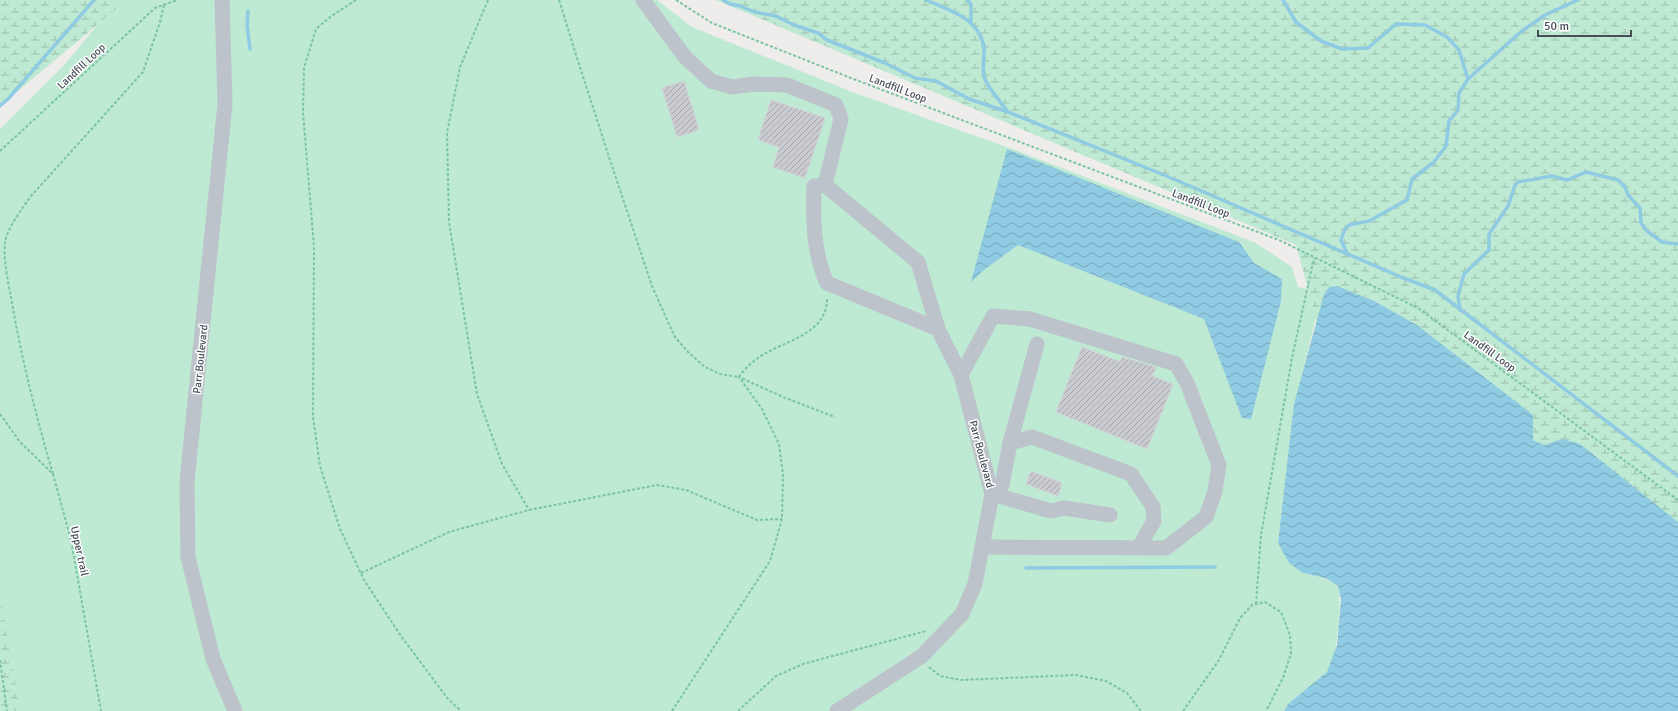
<svg xmlns="http://www.w3.org/2000/svg" width="1678" height="711" viewBox="0 0 1678 711" font-family="Signika,sans-serif">
<style>
.grass{fill:#bee9d2}
.wetland{fill:url(#wetland-marsh)}
.water{fill:url(#water-waves)}
.lines{fill:none;stroke-linecap:round;stroke-linejoin:round}
.stream{stroke:#8fcbe2;stroke-width:3.5}
.building{fill:url(#building-hatch);stroke:#d1d2d7}
.path{stroke:#7ac4a4;stroke-width:2;stroke-dasharray:3 2;stroke-linecap:butt}
.minor{stroke:#bcc3ca;stroke-width:15}
.labels{text-anchor:middle;stroke-width:3;stroke-linejoin:round;paint-order:stroke}
.street-label{font-size:11px;fill:#474e58;stroke:#fff}
</style>
<defs>
<pattern id="wetland-marsh" width="20" height="14" patternUnits="userSpaceOnUse"><rect width="20" height="14" fill="#bee9d2"/><path d="M1 5h8M5 5V1M11 12h8M15 12V8" fill="none" stroke="#9cbfad"/></pattern>
<pattern id="water-waves" width="16" height="10" patternUnits="userSpaceOnUse"><rect width="16" height="10" fill="#8fcbe2"/><path d="M0 5q4-4 8 0t8 0" fill="none" stroke="#77a7ba"/></pattern>
<pattern id="building-hatch" width="6" height="6" patternUnits="userSpaceOnUse"><rect width="6" height="6" fill="#cacbd1"/><path d="M-1 1l2-2M0 6l6-6M5 7l2-2" fill="none" stroke="#a6a7ac"/></pattern>
</defs>
<rect width="100%" height="100%" fill="#efedec"/>
<path class="grass" d="M118 0H657L692 27 855 93 1018 151 1256 243 1292 267 1298 287 1322 292 1295 404 1278 542 1289 562 1303 573 1324 578 1339 587C1341 603 1338 659 1327 672 1315 687 1294 694 1284 711H0V129L66 63Z"/>
<g class="wetland">
<polygon points="0,0 127,0 0,106"/>
<polygon points="716,0 1678,0 1678,711 1320,333 1296,245"/>
<polygon points="0,593 20,711 0,711"/>
</g>
<g class="water">
<polygon points="1007,149 1239,242 1254,263 1282,279 1281,301 1251,419 1242,418 1204,319 1018,245 984,270 971,282"/>
<polygon points="1337,286 1374,301 1417,325 1533,415 1533,440 1544,445 1562,439 1580,444 1678,522 1678,711 1284,711 1288,704 1327,672 1337,645 1341,599 1338,586 1325,578 1303,573 1289,563 1278,543 1294,404 1324,294 1329,287"/>
</g>
<g class="lines">
<g class="stream">
<polyline points="723,0 730,4 740,6 755,12 776,16 794,25 818,33 827,40 885,63 915,78 936,81 969,99 1008,112 1169,177 1401,277 1435,290 1678,476"/>
<path d="M926 0C949 10 980 18 984 48 985 58 981 69 985 79 990 91 1000 101 1008 112"/>
<polyline points="967,0 971,4 971,22"/>
<polyline points="1283,0 1296,22 1321,41 1342,49 1368,48 1396,24 1425,25 1447,37 1459,50 1468,79"/>
<polyline points="248,11 247,25 250,49"/>
<polyline points="0,106 8,99 94,0"/>
<polyline points="1348,255 1341,240 1344,231 1349,225 1369,221 1407,200 1412,179 1434,162 1446,146 1449,121 1458,110 1459,93 1468,79 1522,31 1545,15 1578,0"/>
<polyline points="1460,310 1458,296 1464,274 1489,250 1489,234 1508,206 1515,185 1518,182 1552,176 1567,180 1586,172 1618,180 1625,187 1628,195 1640,208 1641,223 1647,231 1662,242 1678,244"/>
<polyline points="1026,568 1215,567"/>
</g>
</g>
<g class="building">
<polygon points="684,81 699,130 677,137 662,88"/>
<polygon points="771,100 825,118 805,178 773,167 779,147 758,140"/>
<polygon points="1082,347 1120,362 1122,357 1156,367 1152,376 1173,384 1147,449 1056,412"/>
<polygon points="1031,471 1062,483 1058,496 1026,484"/>
</g>
<g class="lines">
<g class="path">
<polyline points="356,0 330,17 316,29 304,68 303,112 314,247 313,417 320,466 340,529 364,580 401,636 448,699 461,711"/>
<polyline points="488,0 460,67 447,133 449,222 477,394 502,464 529,510"/>
<path d="M559 0 578 61 609 157 652 286 664 313 675 337 688 352 705 367 720 374 739 377C745 368 756 358 766 353 791 339 828 332 827 297"/>
<polyline points="676,0 712,23 856,80 1279,240 1418,308 1678,500"/>
<polyline points="0,151 155,8 177,0"/>
<polyline points="0,414 20,442 53,474 71,540 101,711"/>
<path d="M53 474C36 416 21 357 11 297 8 282 3 258 5 243 6 230 23 207 31 196L143 72 160 22 164 5"/>
<polyline points="361,573 449,532 529,510 657,485 686,490 757,520 782,519"/>
<polyline points="1256,604 1261,535 1292,358 1314,258"/>
<polyline points="0,660 7,711"/>
<polyline points="929,667 940,676 961,680 1076,675 1106,681 1127,693 1141,711"/>
<polyline points="672,711 770,561 782,519 783,474 779,444 762,409 739,377 783,397 835,417"/>
<polyline points="738,711 776,676 803,664 926,631"/>
<polyline points="1183,711 1219,660 1240,618 1252,605 1265,602 1281,612 1290,635 1291,653 1283,678 1266,711"/>
</g>
<g class="minor">
<polyline points="222,0 225,104 187,481 188,557 213,659 235,711"/>
<polyline points="643,0 685,57 711,81 732,87 754,84 787,85 836,105 841,119 825,185"/>
<polyline points="825,185 918,262 938,329 961,375 992,494 975,584 962,614 922,656 837,711"/>
<path d="M825 185 814 186C813 218 813 253 827 283L938 329"/>
<polyline points="961,375 993,316 1030,319 1176,364 1187,383 1219,465 1215,491 1206,517 1166,548 982,547"/>
<polyline points="1010,443 1037,344"/>
<polyline points="992,494 1002,485 1010,443 1032,437 1131,474 1153,507 1154,521 1139,547"/>
<polyline points="992,494 1051,511 1064,508 1110,515"/>
</g>
</g>
<g class="labels">
<g class="street-label">
<text transform="translate(81 66) rotate(-43)" y="4">Landfill Loop</text>
<text transform="translate(898 88) rotate(21)" y="4">Landfill Loop</text>
<text transform="translate(1201 203) rotate(21)" y="4">Landfill Loop</text>
<text transform="translate(1490 351) rotate(36)" y="4">Landfill Loop</text>
<text transform="translate(200 359) rotate(-84)" y="4">Parr Boulevard</text>
<text transform="translate(982 454) rotate(75)" y="4">Parr Boulevard</text>
<text transform="translate(80 551) rotate(78)" y="4">Upper trail</text>
</g>
</g>
<path d="M1538 30v6h93v-6" fill="none" stroke="#474e58" stroke-width="2"/>
<text x="1544" y="30" font-size="12" fill="#474e58" stroke="#ffffff" stroke-width="3" paint-order="stroke">50 m</text>
</svg>
